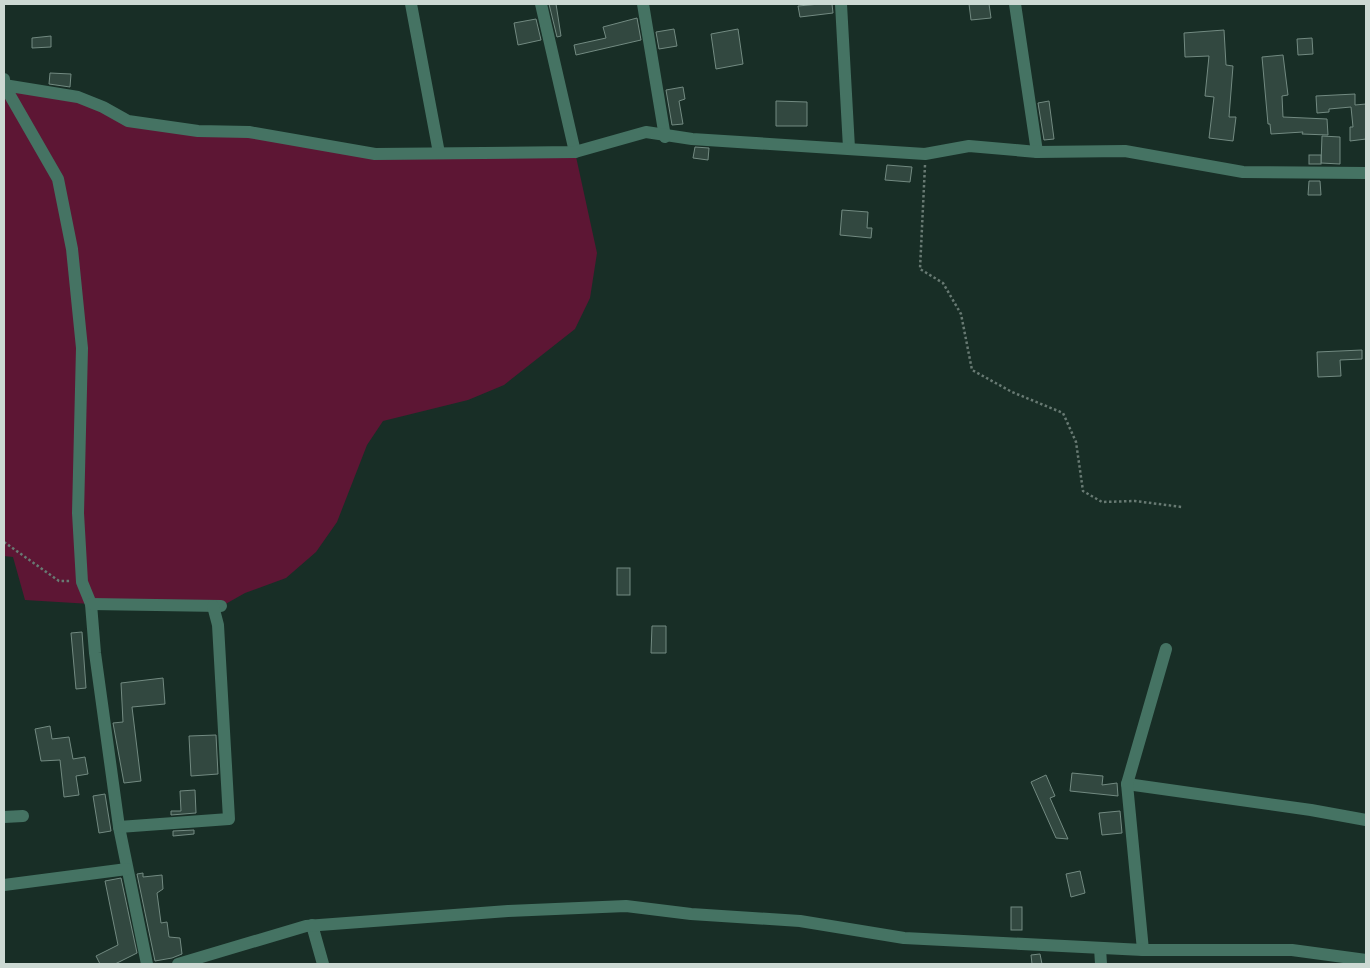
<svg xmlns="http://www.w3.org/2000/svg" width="1370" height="968" viewBox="0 0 1370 968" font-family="'Times New Roman',serif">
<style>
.green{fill:#5d1634}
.building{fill:#324840;stroke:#728a81}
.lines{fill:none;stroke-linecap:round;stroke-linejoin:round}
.path{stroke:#687a73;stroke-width:2.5;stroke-dasharray:2.5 2.5;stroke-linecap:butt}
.minor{stroke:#457363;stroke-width:12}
</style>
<rect width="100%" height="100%" fill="#182e26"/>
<polygon class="green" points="4,79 78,97 128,121 375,154 575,152 597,253 590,298 575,329 504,385 468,400 383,421 367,445 337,522 316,552 286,578 245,593 222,606 91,604 25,600 13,557 4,556"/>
<g class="building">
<polygon points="549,4 556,4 561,36 557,37"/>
<polygon points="820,4 832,4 833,13 800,17 798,6"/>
<polygon points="969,4 989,4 991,18 971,20"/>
<polygon points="637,18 641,40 576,55 574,45 606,38 603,27"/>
<polygon points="536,19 541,40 518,45 514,23"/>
<polygon points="674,29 677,46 659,49 656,32"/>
<polygon points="738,29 743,64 716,69 711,34"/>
<polygon points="1224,30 1226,65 1233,66 1229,117 1236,117 1233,141 1209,138 1214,97 1205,96 1209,56 1185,57 1184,33"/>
<polygon points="51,36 51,47 32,48 32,38"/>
<polygon points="1312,38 1313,54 1298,55 1297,39"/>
<polygon points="1283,55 1288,95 1282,96 1283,117 1327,119 1328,135 1302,134 1303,132 1271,134 1270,124 1268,124 1262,57"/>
<polygon points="50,73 71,74 70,87 49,84"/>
<polygon points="683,87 685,99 679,101 683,124 672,125 666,90"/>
<polygon points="1355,94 1355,105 1366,104 1366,139 1350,141 1350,127 1353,127 1351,107 1329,109 1329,112 1317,113 1316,96"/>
<polygon points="776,101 807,102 807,126 776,126"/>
<polygon points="1049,101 1054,139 1044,140 1038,103"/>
<polygon points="1322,136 1340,137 1340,164 1321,163"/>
<polygon points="695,147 709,148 708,160 693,158"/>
<rect x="1309" y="155" width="12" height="9"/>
<polygon points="887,165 912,167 910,182 885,180"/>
<polygon points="1309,181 1320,181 1321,195 1308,195"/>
<polygon points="842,210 868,212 867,228 872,228 871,238 840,235"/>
<polygon points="1362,350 1362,359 1340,360 1341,376 1318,377 1317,352"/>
<rect x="617" y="568" width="13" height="27"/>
<polygon points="652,626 666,626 666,653 651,653"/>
<polygon points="82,632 86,688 76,689 71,633"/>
<polygon points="163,678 165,704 132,707 141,781 124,783 113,723 123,722 121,683"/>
<polygon points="50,726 52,739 69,737 73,759 85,757 88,774 76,776 79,795 64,797 60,760 41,761 35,729"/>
<polygon points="216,735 218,774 191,776 189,736"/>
<polygon points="1072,773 1103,776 1102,785 1117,783 1118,796 1070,791"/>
<polygon points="1046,775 1055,796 1050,798 1068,839 1056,838 1031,782"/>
<polygon points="195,790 196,813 171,815 171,811 181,811 180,791"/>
<polygon points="105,794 111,831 99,833 93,796"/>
<polygon points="1120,811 1122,833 1102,835 1099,813"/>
<polygon points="194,830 194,834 173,836 173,831"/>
<polygon points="1080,871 1085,893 1071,897 1066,874"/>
<polygon points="143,873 143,877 162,875 163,889 157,893 161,923 167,922 169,937 180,938 182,954 172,958 155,961 137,874"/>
<polygon points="121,878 137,953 115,964 100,964 96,956 118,945 105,881"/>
<rect x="1011" y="907" width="11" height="23"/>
<polygon points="1040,954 1042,964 1032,964 1031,955"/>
</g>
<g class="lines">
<g class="path">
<polyline points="925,165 920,269 943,283 961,314 972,370 1012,392 1063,413 1076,442 1083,491 1102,502 1135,501 1182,507"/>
<polyline points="4,542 59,581 70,581"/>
</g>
<g class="minor">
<polyline points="411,4 439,153"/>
<polyline points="541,4 575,152"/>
<polyline points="643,4 665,137"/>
<polyline points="841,4 849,148"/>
<polyline points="1015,4 1037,152"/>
<polyline points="4,79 4,85 58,179 72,249 82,348 78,513 82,582 91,604 95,653 119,827 147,964"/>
<polyline points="4,85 78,97 103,107 128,121 198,131 249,132 375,154 575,152 646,132 692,139 925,154 969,146 1037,152 1125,151 1243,172 1366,173"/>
<polyline points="91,604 221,606"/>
<polyline points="1127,784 1311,810 1366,820"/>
<polyline points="4,817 23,816"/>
<polyline points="119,827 229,819 218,625 213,606"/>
<polyline points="4,885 127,869"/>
<polyline points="312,925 323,964"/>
<polyline points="1100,948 1101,964"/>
<polyline points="1143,950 1127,784 1166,649"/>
<polyline points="178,964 306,926 508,911 626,906 691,914 800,921 904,938 1143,950 1292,950 1366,960"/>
</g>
</g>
<rect width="1370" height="968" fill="none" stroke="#ccd9d3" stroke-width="10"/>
</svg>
